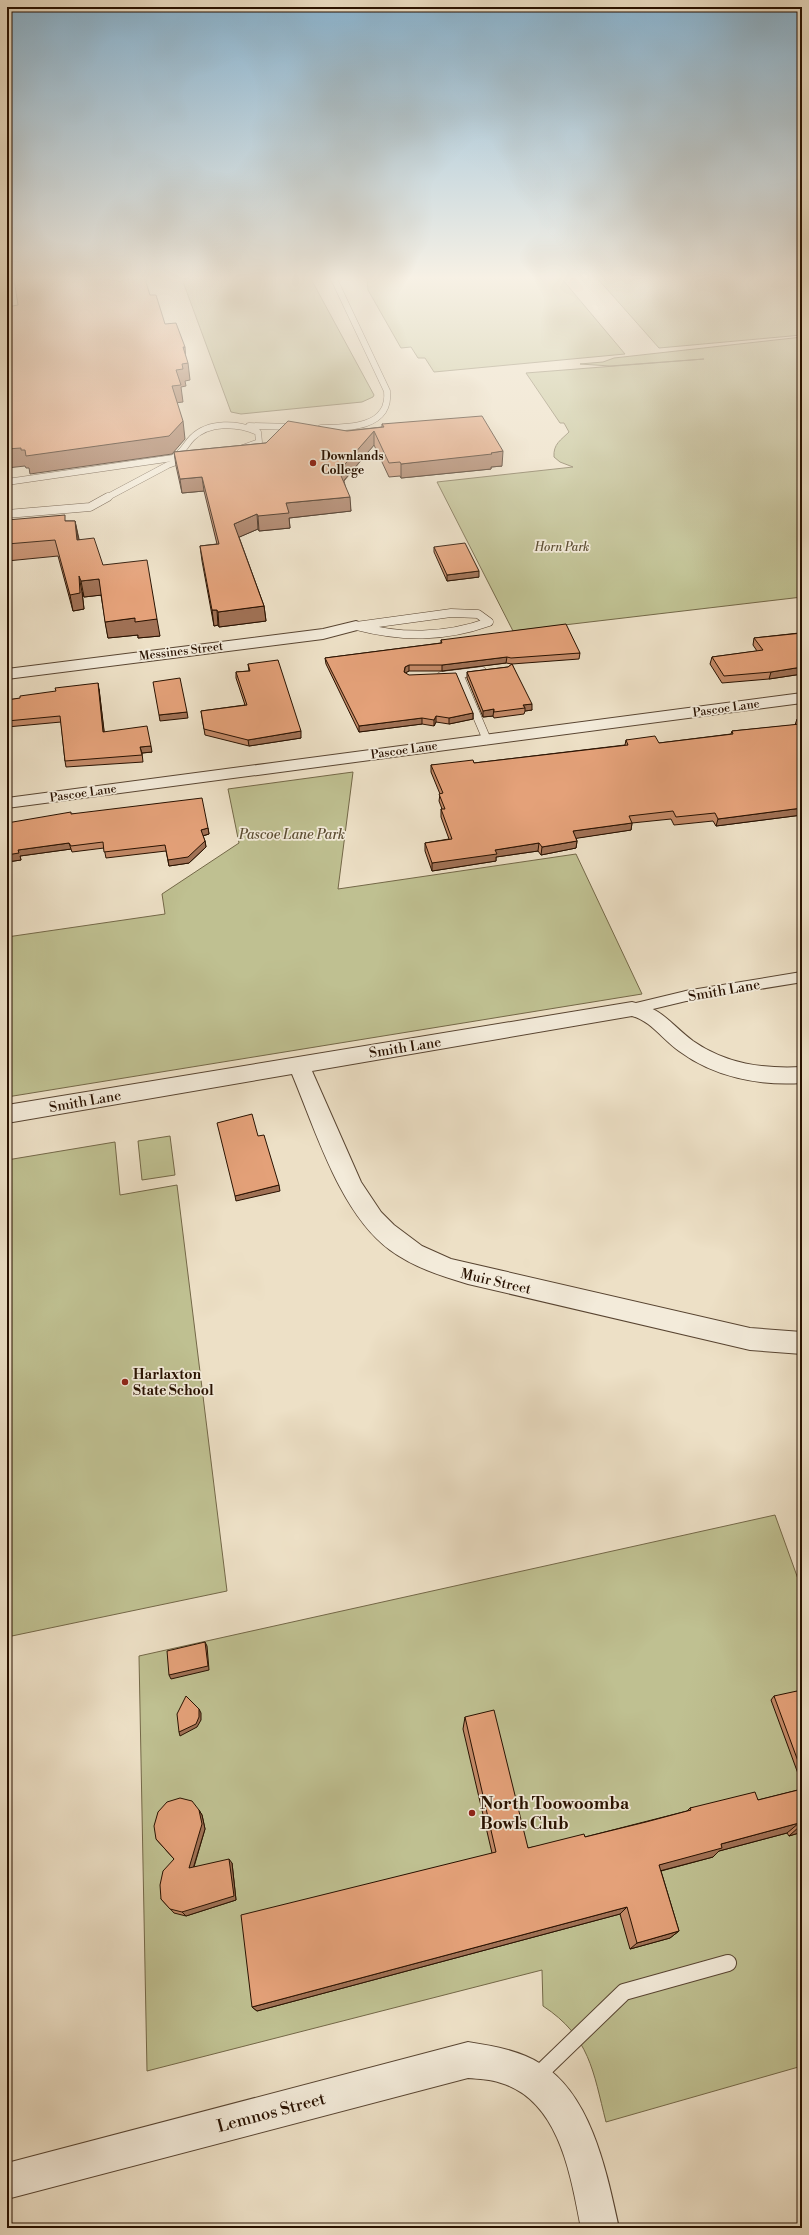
<svg xmlns="http://www.w3.org/2000/svg" width="809" height="2235" viewBox="0 0 809 2235" font-family="'Libre Bodoni',serif">
<style>
.green{fill:#bfc091;stroke:#746848}
.lines{fill:none;stroke-linecap:round;stroke-linejoin:round}
.service-far3-casing{stroke:#594532;stroke-width:7}
.service-far2-casing{stroke:#594532;stroke-width:9}
.service-far1-casing{stroke:#594532;stroke-width:12}
.service-casing{stroke:#594532;stroke-width:18}
.minor-casing{stroke:#594532;stroke-width:2}
.service-far3{stroke:#f3ebda;stroke-width:6}
.service-far2{stroke:#f3ebda;stroke-width:8}
.service-far1{stroke:#f3ebda;stroke-width:10}
.service{stroke:#f3ebda;stroke-width:16}
.minor{fill:#f3ebda;fill-rule:evenodd}
.wall{fill:#c48a68;stroke:#281100}
.shaded-wall{fill:#a07155;stroke:#281100}
.building{fill:#e4a179;stroke:#281100}
.poi-dot{fill:#8f2418;stroke:#f3ebda;stroke-width:1.5}
.labels{text-anchor:middle;stroke-width:3.5;stroke-linejoin:round;paint-order:stroke}
.far-poi-label{font-size:12px;font-weight:bold;fill:#281100;stroke:#f3ebda;text-anchor:start}
.far-park-label{font-size:12px;font-style:italic;fill:#5d4e33;stroke:#f3ebda}
.far-street-label{font-size:12px;fill:#281100;stroke:#f3ebda}
.park-label{font-size:14px;font-style:italic;fill:#5d4e33;stroke:#f3ebda}
.street-label{font-size:14px;fill:#281100;stroke:#f3ebda}
.poi-label{font-size:14px;font-weight:bold;fill:#281100;stroke:#f3ebda;text-anchor:start}
.near-poi-label{font-size:17px;font-weight:bold;fill:#281100;stroke:#f3ebda;text-anchor:start}
.near-street-label{font-size:17px;fill:#281100;stroke:#f3ebda}
</style>
<rect width="100%" height="100%" fill="#ede0c6"/>
<filter id="stains"><feTurbulence type="fractalNoise" baseFrequency=".005" numOctaves="4"/><feColorMatrix values="0 0 0 0 .2 0 0 0 0 .09 0 0 0 0 .02 0 0 0 .5 -.17"/></filter>
<radialGradient id="worn" r=".72"><stop offset=".6" stop-color="#630" stop-opacity="0"/><stop offset="1" stop-color="#630" stop-opacity=".3"/></radialGradient>
<g class="green">
<polygon points="182,279 311,279 374,395 373,397 362,402 241,414 231,412"/>
<polygon points="367,279 562,279 625,354 434,372 425,358 418,358 411,347 401,348 368,290"/>
<polygon points="598,279 802,279 802,335 659,348"/>
<path d="M802 337V597L513 631 437 482 573 467 560 462 554 457C553 444 561 440 569 432L564 423H560L526 373 704 359 610 366 580 364 603 362 614 358Z"/>
<polygon points="353,772 338,889 576,854 642,994 7,1097 7,937 165,914 162,894 239,843 228,789"/>
<polygon points="170,1136 175,1175 142,1180 138,1141"/>
<polygon points="115,1142 120,1195 177,1185 227,1591 7,1637 7,1160"/>
<path d="M775 1515 802 1590V2066L606 2122C593 2071 590 2037 543 2006L542 1970 147 2071 139 1656Z"/>
</g>
<g class="lines">
<g class="service-far3-casing">
<g id="service-far3">
<polyline points="249,426 296,427"/>
<path d="M321 428C348 428 391 428 387 391L334 279"/>
<path d="M7 482 173 458C183 453 185 445 192 438 209 421 238 423 258 432L259 442 240 449"/>
<polyline points="106,498 168,465 190,457"/>
</g>
</g>
<g class="service-far2-casing">
<g id="service-far2">
<polyline points="7,514 90,507 108,497"/>
<path d="M451 613 478 614 489 622C444 638 402 638 356 626Z"/>
<polyline points="459,674 487,740"/>
<polyline points="441,676 482,671"/>
</g>
</g>
<g class="service-far1-casing">
<polyline id="service-far1" points="632,1009 686,996 802,977"/>
</g>
<g class="service-casing">
<polyline id="service" points="535,2078 624,1992 728,1963"/>
</g>
<g class="minor-casing">
<g id="minor">
<polygon points="356,621 361,623 364,626 361,629 323,639 7,679 7,669 323,629"/>
<polygon points="802,693 802,703 7,808 7,798"/>
<path d="M632 1002C664 1009 669 1023 693 1041 726 1064 763 1069 802 1067V1083C759 1086 714 1077 679 1051 663 1040 651 1021 632 1016L312 1071 361 1182 381 1212 394 1225 422 1246 451 1259 750 1328 802 1332V1354L750 1350 468 1284C441 1276 413 1267 390 1250 340 1213 316 1131 292 1074L7 1123V1105Z"/>
<path d="M468 2042C493 2046 519 2050 541 2064 592 2095 607 2174 619 2228H581C571 2177 560 2101 501 2083 491 2079 479 2079 468 2078L7 2199V2163Z"/>
</g>
</g>
<use href="#service-far3" class="service-far3"/>
<use href="#service-far2" class="service-far2"/>
<use href="#service-far1" class="service-far1"/>
<use href="#service" class="service"/>
<use href="#minor" class="minor"/>
</g>
<g class="wall">
<polygon points="382,424 502,466 491,467 491,469 401,478 400,476 389,477 374,445 344,481 351,511 289,518 290,528 259,531 258,529 239,537 264,606 266,621 219,627 218,625 214,626 202,561 200,546 217,544 204,491 182,493 176,466 174,452 266,443 347,431 382,427"/>
<polygon points="7,520 66,521 75,521 79,539 103,565 160,636 138,638 138,635 108,638 101,595 84,597 82,592 84,609 73,611 58,556 7,561"/>
<polygon points="434,547 479,577 447,581 434,552"/>
<polygon points="800,629 802,629 802,674 769,679 722,683 710,664 712,657 757,651 753,645 754,638 799,633"/>
<polygon points="441,640 580,653 579,659 512,664 532,710 525,711 524,714 494,718 493,716 483,717 467,678 467,672 508,667 512,664 506,663 442,671 409,671 405,673 473,713 473,719 449,724 436,722 434,726 422,724 359,732 326,664 325,658 441,643"/>
<polygon points="248,664 301,738 249,746 205,735 201,711 245,705 236,678 236,672 249,671"/>
<polygon points="99,689 104,732 152,752 142,753 143,762 66,767 65,761 61,722 7,727 7,700"/>
<polygon points="797,719 802,719 802,815 716,826 713,821 674,825 671,819 632,823 631,830 576,838 577,841 576,848 541,855 538,851 496,857 496,861 432,871 425,851 425,843 449,839 441,817 441,809 442,809 439,801 440,794 431,772 431,765 474,763 625,745 626,740 659,743 731,734 732,731 795,725"/>
<polygon points="72,814 208,828 209,834 203,836 205,841 206,847 189,863 169,866 166,851 106,858 104,848 72,852 71,849 20,856 21,860 7,862"/>
<polygon points="774,1696 802,1704 802,1779 800,1779 771,1700"/>
<polygon points="465,1717 528,1848 585,1837 687,1811 690,1808 758,1800 802,1789 802,1832 789,1836 787,1833 719,1851 713,1857 661,1871 679,1931 670,1938 630,1949 620,1914 257,2011 252,2007 492,1853 463,1729"/>
<polygon points="199,1810 202,1815 205,1829 194,1867 232,1863 236,1900 186,1916 174,1913 161,1899 174,1859 156,1839"/>
</g>
<g class="shaded-wall">
<polygon points="183,347 185,347 186,363 188,363 190,380 185,381 186,386 181,387 183,402 175,403 172,386 176,370 182,364"/>
<polygon points="183,421 185,439 172,454 30,474 29,468 26,468 25,466 7,468 7,449"/>
<polygon points="374,431 374,445 340,485 339,471"/>
<polygon points="503,451 502,466 491,467 491,469 401,478 401,464"/>
<polygon points="202,477 204,491 182,493 180,479"/>
<polygon points="350,497 351,511 289,518 290,528 259,531 258,516 286,503"/>
<polygon points="257,514 258,529 235,539 234,524"/>
<polygon points="75,521 78,537 80,556 77,540"/>
<polygon points="479,571 479,577 447,581 447,575"/>
<polygon points="79,576 82,592 84,609 73,611 70,595"/>
<polygon points="99,579 102,595 84,597 81,581"/>
<polygon points="264,606 266,621 219,627 218,612"/>
<polygon points="212,610 217,610 218,625 214,626"/>
<polygon points="135,618 157,619 160,636 138,638 138,635 108,638 105,622"/>
<polygon points="507,657 506,663 442,671 442,665"/>
<polygon points="409,665 409,671 405,673 404,678 405,667"/>
<polygon points="802,667 802,674 769,679 771,672"/>
<polygon points="98,683 99,689 105,738 103,732"/>
<polygon points="532,704 532,710 525,711 525,708 523,705"/>
<polygon points="494,709 493,716 483,717 483,711"/>
<polygon points="187,712 188,718 160,721 159,715"/>
<polygon points="473,713 473,719 449,724 449,718"/>
<polygon points="436,716 436,722 434,726 434,720"/>
<polygon points="422,718 422,724 359,732 359,726"/>
<polygon points="301,731 301,738 249,746 248,740"/>
<polygon points="151,746 152,752 142,753 140,747"/>
<polygon points="802,808 802,815 716,826 718,819"/>
<polygon points="632,823 631,830 572,839 573,831"/>
<polygon points="208,828 209,834 202,836 201,830"/>
<polygon points="205,841 206,847 189,863 169,866 168,860"/>
<polygon points="577,841 576,848 541,855 542,847"/>
<polygon points="69,843 71,849 20,856 21,860 7,862 7,855 18,850"/>
<polygon points="539,843 538,851 496,857 496,861 432,871 432,863 495,850"/>
<polygon points="279,1185 280,1191 236,1201 235,1196"/>
<polygon points="205,1642 207,1646 209,1670 171,1679 169,1675"/>
<polygon points="199,1709 201,1713 201,1720 197,1727 180,1736 179,1732"/>
<polygon points="199,1810 202,1815 205,1829 192,1872 189,1868"/>
<polygon points="799,1823 787,1833 719,1851 713,1857 652,1873 659,1865 721,1844"/>
<polygon points="800,1826 802,1826 802,1832 789,1836"/>
<polygon points="229,1859 232,1863 236,1900 186,1916 182,1912"/>
<polygon points="627,1907 620,1914 257,2011 252,2007"/>
<polygon points="679,1931 670,1938 630,1949 637,1943"/>
</g>
<g class="building">
<polygon points="14,279 109,279 109,280 116,280 120,282 124,279 145,279 150,295 156,295 165,324 176,323 185,347 183,347 188,363 182,364 183,369 176,370 181,385 172,386 183,421 169,436 26,456 25,450 21,450 21,448 7,449 7,307 18,305"/>
<polygon points="482,416 503,451 491,453 492,454 401,464 400,462 389,463 374,431 339,471 350,497 286,503 289,513 258,516 257,514 234,524 264,606 218,612 217,610 212,610 200,546 219,544 202,477 180,479 174,452 266,443 288,421 347,431 384,427 382,424"/>
<polygon points="65,515 65,521 75,521 77,540 94,538 103,565 147,560 157,619 135,622 135,618 105,622 99,579 81,581 79,576 80,593 70,595 55,540 7,544 7,520"/>
<polygon points="465,543 479,571 447,575 434,547"/>
<polygon points="566,624 580,653 511,658 507,657 442,665 409,665 405,667 404,672 409,675 456,673 473,713 449,718 436,716 434,720 422,718 359,726 325,658 442,643 441,640"/>
<polygon points="802,633 802,667 771,672 724,676 712,657 763,650 754,638"/>
<polygon points="278,660 301,731 248,740 204,729 201,711 247,705 236,672 250,671 248,664"/>
<polygon points="512,664 532,704 523,705 525,708 494,712 494,709 483,711 467,672 508,667"/>
<polygon points="180,678 187,712 159,715 153,682"/>
<polygon points="98,683 103,732 147,726 151,746 140,747 142,755 65,761 60,716 7,721 7,700 20,698 20,696 56,691 55,688"/>
<polygon points="797,719 802,719 802,808 718,819 715,813 676,817 673,811 629,816 632,823 573,831 577,841 542,847 539,843 495,850 497,854 432,863 425,843 452,839 441,809 445,809 439,794 443,793 431,765 473,760 474,763 628,745 626,740 655,736 659,743 733,734 732,731 800,724"/>
<polygon points="202,798 208,828 201,830 205,841 188,857 168,860 165,845 104,852 103,842 71,846 69,843 18,850 19,853 7,855 7,823 71,812 71,814"/>
<polygon points="252,1114 258,1136 264,1135 279,1185 235,1196 217,1123"/>
<polygon points="205,1642 208,1666 169,1675 167,1651"/>
<polygon points="797,1691 802,1704 802,1772 774,1696"/>
<polygon points="186,1696 199,1709 199,1717 196,1724 179,1732 177,1714"/>
<polygon points="494,1710 528,1848 584,1834 585,1837 646,1822 691,1810 690,1808 755,1792 758,1800 802,1789 802,1826 800,1826 799,1823 721,1844 722,1848 659,1865 679,1931 637,1943 627,1907 252,2007 241,1915 496,1852 465,1717"/>
<polygon points="180,1798 192,1801 199,1810 202,1824 189,1868 229,1859 234,1896 182,1912 170,1909 161,1899 160,1885 163,1871 174,1859 156,1839 154,1826 158,1812 167,1802"/>
</g>
<linearGradient id="sky" x2="0" y2="1"><stop stop-color="#89b7d6"/><stop offset="0.47" stop-color="#f7f1e5"/><stop offset="1" stop-color="#f7f1e5" stop-opacity="0"/></linearGradient>
<rect width="809" height="592" fill="url(#sky)"/>
<g class="poi-dot">
<circle cx="313" cy="463" r="4"/>
<circle cx="125" cy="1382" r="4"/>
<circle cx="472" cy="1813" r="4"/>
</g>
<g class="labels">
<g class="far-poi-label">
<text x="321" y="460">Downlands<tspan x="321" dy="14">College</tspan></text>
</g>
<g class="far-park-label">
<text x="562" y="551">Horn Park</text>
</g>
<g class="far-street-label">
<text transform="translate(181 651) rotate(-7)" y="4">Messines Street</text>
<text transform="translate(726 708) rotate(-8)" y="4">Pascoe Lane</text>
<text transform="translate(404 750) rotate(-8)" y="4">Pascoe Lane</text>
<text transform="translate(83 793) rotate(-8)" y="4">Pascoe Lane</text>
</g>
<g class="park-label">
<text x="292" y="839">Pascoe Lane Park</text>
</g>
<g class="street-label">
<text transform="translate(724 990) rotate(-10)" y="5">Smith Lane</text>
<text transform="translate(405 1047) rotate(-9)" y="5">Smith Lane</text>
<text transform="translate(85 1101) rotate(-10)" y="5">Smith Lane</text>
<text transform="translate(496 1281) rotate(13)" y="5">Muir Street</text>
</g>
<g class="poi-label">
<text x="133" y="1379">Harlaxton<tspan x="133" dy="16">State School</tspan></text>
</g>
<g class="near-poi-label">
<text x="480" y="1809">North Toowoomba<tspan x="480" dy="20">Bowls Club</tspan></text>
</g>
<g class="near-street-label">
<text transform="translate(271 2112) rotate(-15)" y="6">Lemnos Street</text>
</g>
</g>
<rect width="809" height="2235" fill="none" stroke="#ede0c6" stroke-width="24"/>
<rect x="8" y="8" width="793" height="2219" fill="none" stroke="#281100" stroke-width="2"/>
<rect x="12" y="12" width="785" height="2211" fill="none" stroke="#281100"/>
<rect width="100%" height="100%" filter="url(#stains)"/>
<rect width="100%" height="100%" fill="url(#worn)"/>
</svg>
